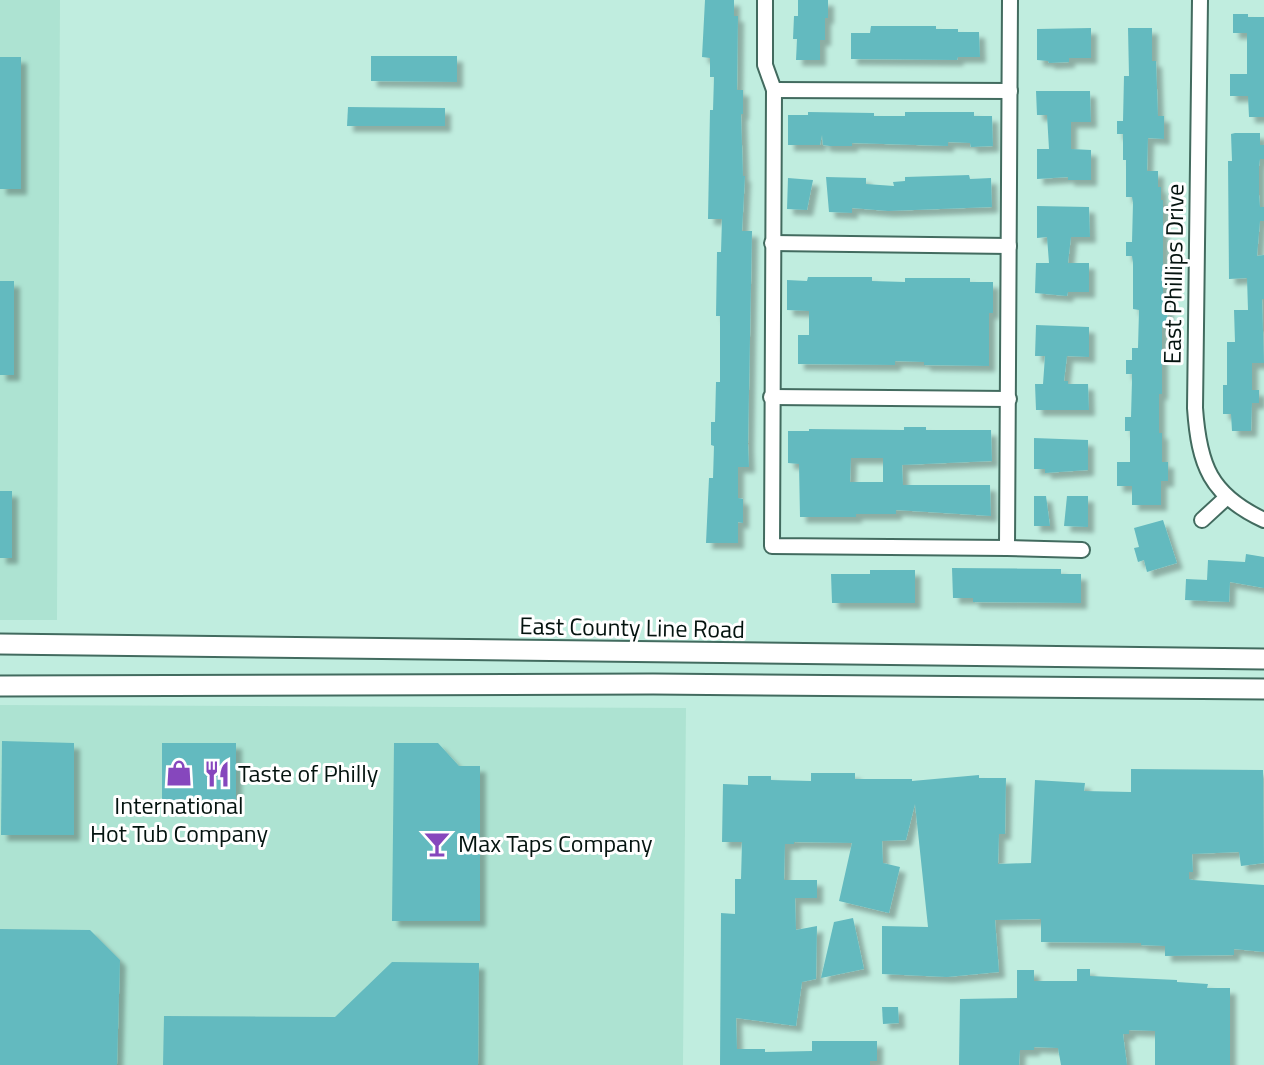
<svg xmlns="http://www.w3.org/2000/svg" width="1264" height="1065" viewBox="0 0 1264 1065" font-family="'Titillium Web',sans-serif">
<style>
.built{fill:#ade3d2}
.building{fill:#64babf;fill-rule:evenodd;filter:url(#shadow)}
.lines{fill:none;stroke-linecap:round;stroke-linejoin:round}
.street-casing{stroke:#426b5f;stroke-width:18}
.secondary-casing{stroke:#426b5f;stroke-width:23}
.street{stroke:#fff;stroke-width:14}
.secondary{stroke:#fff;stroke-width:19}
.labels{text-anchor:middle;stroke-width:6;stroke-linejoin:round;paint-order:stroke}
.street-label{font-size:24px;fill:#04130f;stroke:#fff}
.poi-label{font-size:24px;fill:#04130f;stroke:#fff;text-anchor:start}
</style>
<defs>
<filter id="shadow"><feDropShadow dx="6" dy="6" stdDeviation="2" flood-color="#0004"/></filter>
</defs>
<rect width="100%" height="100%" fill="#c0eddf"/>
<g class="built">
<polygon points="0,0 60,0 57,620 0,620"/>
<polygon points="0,705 686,708 683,1065 0,1065"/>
</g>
<g class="building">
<polygon points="705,0 734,0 734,16 738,16 737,90 743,90 743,114 741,114 743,176 745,176 742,231 752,231 748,444 749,467 738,467 738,498 743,499 743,523 738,522 738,543 706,543 709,478 713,478 714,446 711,445 711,422 715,422 716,382 720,382 720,316 716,316 717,252 721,252 722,219 708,219 710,110 713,110 714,77 710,77 710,58 702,57"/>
<polygon points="798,0 828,0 828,18 825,18 825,40 820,40 820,60 796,60 797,39 793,39 794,16 798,16"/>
<polygon points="1233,14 1248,14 1248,17 1264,17 1264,117 1249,117 1248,96 1230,96 1230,74 1247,74 1247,33 1233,33"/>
<polygon points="871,26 936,26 936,29 958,29 958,32 979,32 980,57 958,57 957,60 851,59 851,33 870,33"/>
<polygon points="1091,28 1091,58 1069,58 1069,62 1049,63 1048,61 1037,60 1037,29"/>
<polygon points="1128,28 1152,28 1152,61 1156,61 1158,116 1164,116 1164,139 1148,138 1147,171 1158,171 1158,187 1161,187 1161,200 1163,200 1163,296 1168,296 1167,326 1162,326 1162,394 1159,394 1159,433 1162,433 1162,462 1168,462 1168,481 1161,481 1161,505 1132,505 1132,486 1117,486 1117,462 1130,462 1130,431 1125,431 1125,417 1131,417 1132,380 1132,374 1126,374 1126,360 1132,360 1132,348 1138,348 1139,310 1133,309 1133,263 1132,256 1126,256 1126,242 1132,242 1133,203 1132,197 1126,197 1126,160 1123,160 1123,134 1117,134 1117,121 1123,121 1124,76 1129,76"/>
<polygon points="371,56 457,56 457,82 371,81"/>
<rect x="0" y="57" width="21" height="132"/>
<polygon points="1036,91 1090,91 1091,122 1071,122 1071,149 1091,150 1091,180 1068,180 1068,177 1037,179 1037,149 1049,149 1047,115 1037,115"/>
<polygon points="348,107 445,108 445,126 347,126"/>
<polygon points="808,112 874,113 874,116 905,116 905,112 974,112 974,116 992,116 993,146 971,147 970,143 948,142 948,146 852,143 852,146 830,146 823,145 822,135 820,145 788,145 788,115 808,115"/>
<polygon points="1235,133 1260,133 1260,145 1264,145 1264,159 1260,159 1259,166 1259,195 1260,207 1264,207 1264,221 1260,221 1257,256 1264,255 1264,299 1262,299 1264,363 1252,363 1252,390 1259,390 1259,403 1252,403 1251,431 1232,431 1231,414 1223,414 1223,385 1227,385 1227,342 1235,342 1234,310 1248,310 1247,278 1229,279 1228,161 1232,161 1231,134"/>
<polygon points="969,175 970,179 991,178 992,207 888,211 852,208 852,213 829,212 826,177 866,178 866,184 894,186 893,182 905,181 905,177"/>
<polygon points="788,178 813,180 807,210 787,209"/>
<polygon points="1037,206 1089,207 1090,237 1071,237 1068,263 1089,263 1089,292 1068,292 1067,296 1035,293 1036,263 1049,263 1047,237 1037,238"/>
<polygon points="808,277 872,277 872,281 905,282 905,278 970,278 970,282 993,282 993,313 989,313 989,366 924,365 924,362 895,361 895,365 798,364 798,335 809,335 809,311 787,310 787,280 807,281"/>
<rect x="0" y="281" width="14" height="94"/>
<polygon points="1036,325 1089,327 1089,357 1067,356 1064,381 1068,381 1068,384 1088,384 1089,410 1036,410 1035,384 1043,384 1045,356 1035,356"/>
<path d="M904 427H926V430H991L992 461 902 465 903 485H990L991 516 896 510V514H856V517H800L799 464 788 463V431H809V429L904 430ZM851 458H883V482H850Z"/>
<polygon points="1034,438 1088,440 1088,470 1045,473 1045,469 1034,469"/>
<rect x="0" y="491" width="12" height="67"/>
<polygon points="1034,496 1046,496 1050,526 1034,526"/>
<polygon points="1067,496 1088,496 1088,527 1064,526"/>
<polygon points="1163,520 1177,563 1147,572 1144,560 1138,562 1134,548 1139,547 1134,528"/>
<polygon points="1246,554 1264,557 1264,588 1230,582 1229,602 1185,600 1186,579 1207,580 1208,560 1245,562"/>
<polygon points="952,568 1061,569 1061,574 1081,574 1081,603 973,602 973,598 953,598"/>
<polygon points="870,570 915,570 915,603 832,603 831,574 870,574"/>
<polygon points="2,741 74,743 74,835 1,835"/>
<polygon points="162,743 236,743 236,803 162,804"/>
<polygon points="394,743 438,743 459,766 480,766 480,921 392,921"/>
<polygon points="1131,769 1263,770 1264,863 1241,866 1239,852 1192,854 1193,872 1189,872 1189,879 1193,880 1264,885 1264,952 1234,949 1234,955 1165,956 1165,946 1141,945 1141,943 1041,942 1041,919 995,920 999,972 947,977 882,974 882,926 928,927 915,804 906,840 882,841 883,863 900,867 889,913 839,901 852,843 794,842 794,844 785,844 784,880 817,880 817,898 795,898 796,930 817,926 816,979 802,982 796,1026 736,1018 737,1049 765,1049 765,1052 812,1051 812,1041 877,1041 877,1061 870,1061 870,1065 720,1065 721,913 735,914 735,879 741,879 742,842 722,842 723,784 748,785 748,776 771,776 771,780 811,781 811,773 855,773 855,779 912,779 912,781 979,775 979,778 1006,778 1005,834 999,834 998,864 1031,863 1035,780 1085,783 1084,791 1131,792"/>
<polygon points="853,918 864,969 821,978 834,922"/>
<polygon points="0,929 90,930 120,960 117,1065 0,1065"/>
<polygon points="392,962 479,963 478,1065 163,1065 164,1016 335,1017"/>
<polygon points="1077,969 1090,969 1090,976 1177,980 1177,982 1208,984 1207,988 1230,988 1230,1065 1155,1065 1155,1031 1129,1030 1129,1034 1123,1034 1127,1065 1061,1065 1058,1048 1034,1047 1034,1050 1020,1050 1019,1065 959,1065 960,999 1017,998 1017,970 1034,970 1034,981 1077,981"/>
<polygon points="882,1007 898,1007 899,1023 883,1024"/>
</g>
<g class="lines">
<g class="street-casing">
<g id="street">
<polyline points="765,0 765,65 774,90 772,546 1007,548 1010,0"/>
<path d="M1200 0 1195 408C1199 465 1210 495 1264 520"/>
<polyline points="774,90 1010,91"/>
<polyline points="772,243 1009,246"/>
<polyline points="771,397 1009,399"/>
<polyline points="1202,520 1227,497"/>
<polyline points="1007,548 1082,550"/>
</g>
</g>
<g class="secondary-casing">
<g id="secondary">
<polyline points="0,644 1264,659"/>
<polyline points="0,686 653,684 1264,689"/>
</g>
</g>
<use href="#street" class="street"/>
<use href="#secondary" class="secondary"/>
</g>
<defs>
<g id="shop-bare" transform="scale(2.1)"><path d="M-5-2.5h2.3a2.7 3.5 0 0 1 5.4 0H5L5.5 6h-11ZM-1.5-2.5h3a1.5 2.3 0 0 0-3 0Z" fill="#8647bd" stroke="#fff" stroke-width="2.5" paint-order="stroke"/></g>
<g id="restaurant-bare" transform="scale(2.1)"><path d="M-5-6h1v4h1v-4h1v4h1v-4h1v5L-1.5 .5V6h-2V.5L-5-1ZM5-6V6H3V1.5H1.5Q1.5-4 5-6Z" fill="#8647bd" stroke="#fff" stroke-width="2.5" paint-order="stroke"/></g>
<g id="bar-bare" transform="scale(2.1)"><path d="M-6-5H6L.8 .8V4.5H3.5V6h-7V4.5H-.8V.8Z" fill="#8647bd" stroke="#fff" stroke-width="2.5" paint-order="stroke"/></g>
</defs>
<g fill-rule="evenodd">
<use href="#shop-bare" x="179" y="773"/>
<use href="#restaurant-bare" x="217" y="774"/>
<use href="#bar-bare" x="437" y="844"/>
</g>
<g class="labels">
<g class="street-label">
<text transform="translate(1174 274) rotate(-89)" y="8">East Phillips Drive</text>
<text transform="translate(632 628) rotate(1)" y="8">East County Line Road</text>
</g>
<g class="poi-label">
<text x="238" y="782">Taste of Philly</text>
<text x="179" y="814" text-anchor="middle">International<tspan x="179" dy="28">Hot Tub Company</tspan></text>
<text x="458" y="852">Max Taps Company</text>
</g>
</g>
</svg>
